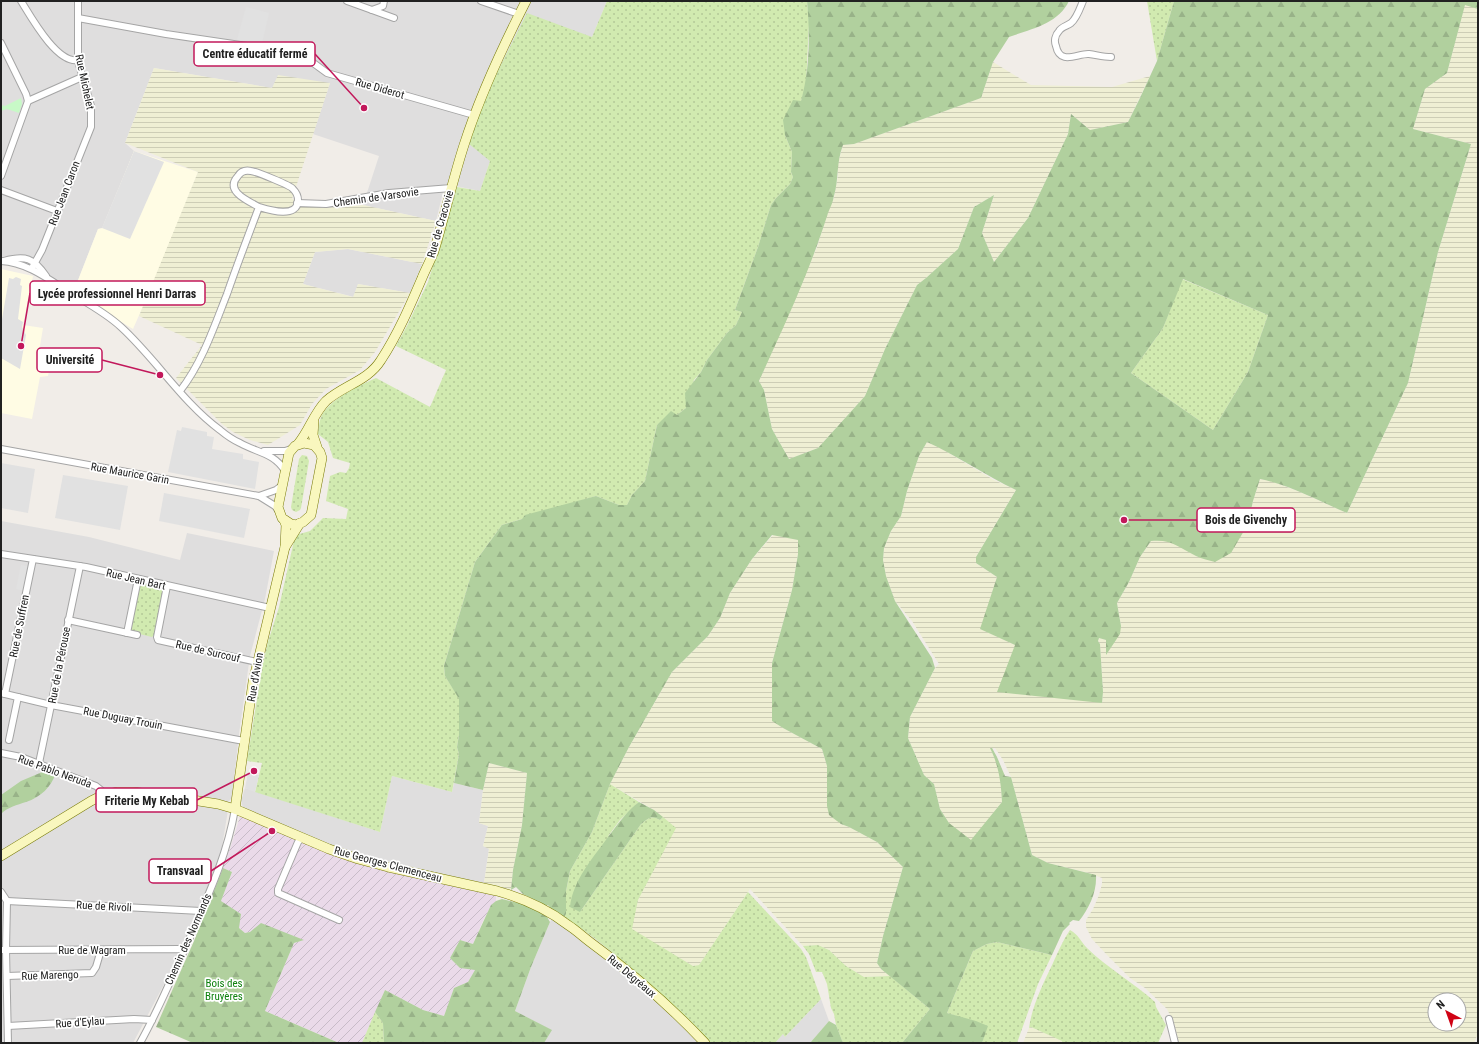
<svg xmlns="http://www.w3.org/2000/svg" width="1479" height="1044" viewBox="0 0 1479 1044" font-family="'Roboto Condensed',sans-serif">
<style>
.residential{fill:#dfdede}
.industrial{fill:url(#industrial-furrows)}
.education{fill:#fffce4}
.farmland{fill:url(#farmland-rules);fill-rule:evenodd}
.grass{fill:url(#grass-dots)}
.forest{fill:url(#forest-firs);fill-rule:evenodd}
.park{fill:#c8f9c7}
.parking{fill:#e1e1e1}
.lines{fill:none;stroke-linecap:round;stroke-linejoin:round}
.street-casing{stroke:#a5a5a5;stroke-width:8}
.secondary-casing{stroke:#787a07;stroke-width:10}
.street{stroke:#fff;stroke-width:6}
.secondary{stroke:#f9f7be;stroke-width:9}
.labels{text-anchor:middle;stroke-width:3.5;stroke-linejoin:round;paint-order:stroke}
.street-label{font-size:11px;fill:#212121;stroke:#fff}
.park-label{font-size:11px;fill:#0e810e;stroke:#fff}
.leader{fill:none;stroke:#c2185b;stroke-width:1.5}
.callout-dot{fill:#c2185b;stroke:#fff;stroke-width:1.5}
.callout{fill:#fff;stroke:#c2185b;stroke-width:1.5}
.callout-label{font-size:12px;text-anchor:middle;font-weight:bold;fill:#212121}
</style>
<defs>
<pattern id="industrial-furrows" width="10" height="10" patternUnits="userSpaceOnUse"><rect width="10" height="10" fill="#eadae9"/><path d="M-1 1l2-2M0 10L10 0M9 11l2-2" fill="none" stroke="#c8bbc8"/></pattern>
<pattern id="farmland-rules" width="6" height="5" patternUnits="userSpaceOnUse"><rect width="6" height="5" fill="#efefd4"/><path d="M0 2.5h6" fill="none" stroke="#cdcdb6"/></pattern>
<pattern id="grass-dots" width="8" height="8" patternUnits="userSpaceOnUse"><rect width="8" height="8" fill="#d1eab0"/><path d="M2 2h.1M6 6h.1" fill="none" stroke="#b3c897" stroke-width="1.8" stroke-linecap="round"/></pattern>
<pattern id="forest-firs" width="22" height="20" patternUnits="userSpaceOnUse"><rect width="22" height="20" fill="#b1d09e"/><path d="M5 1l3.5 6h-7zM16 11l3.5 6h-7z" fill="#98b288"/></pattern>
</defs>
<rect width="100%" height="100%" fill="#f1ede8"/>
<g class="residential">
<polygon points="1,1 607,1 592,37 490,161 480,191 445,184 436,221 363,205 379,156 313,134 330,83 272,88 154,68 125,143 134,151 102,228 98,229 73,293 37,268 1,261"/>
<polygon points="348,249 422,264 410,293 358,284 354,297 303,284 315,252"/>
<polygon points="1,521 89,537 180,560 187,533 274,551 265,599 250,656 239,734 232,798 228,802 182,794 106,790 1,853"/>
<polygon points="392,776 452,792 454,783 483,790 479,823 488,826 483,846 489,848 484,883 428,872 351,853 308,837 243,808 241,801 245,788 380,832"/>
<polygon points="120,795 173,800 228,810 221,853 189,933 171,971 133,1043 1,1043 1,859 100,800"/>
<polygon points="556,912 601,943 624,963 709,1043 544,1043 551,1030 515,1011 531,967 550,922"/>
<polygon points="821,999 829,1021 810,1043 775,1043 783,1034 785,1037"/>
</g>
<polygon class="industrial" points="240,816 411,877 496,896 496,901 491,906 483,921 473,944 460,940 450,958 476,969 468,982 454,988 444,1016 423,1010 385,990 362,1043 339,1043 265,1011 294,943 303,940 250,932 245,933 239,928 221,901 232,872 223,868 231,846"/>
<g class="education">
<polygon points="134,151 198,172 162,263 133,329 73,293 98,229 103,228"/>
<polygon points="1,269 33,276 23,325 43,328 37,364 50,366 48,376 40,377 32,419 1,413"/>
</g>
<g class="farmland">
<path d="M1465 4 1478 9V1034L1474 1043H1300L1298 1041 1297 1043H1179L1174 1023 1167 1009 1145 988 1130 978 1107 955 1092 939 1086 927V920L1093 909 1099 895 1102 884V878L1089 873 1048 863 1032 855 1011 777 1003 760 995 748 991 749 995 758 1001 778 1002 802 974 838 976 845 950 825 940 809 934 784 924 775 908 738 910 717 935 668 939 664 912 621 895 601 886 576 883 560 884 548 891 531 901 516 907 491 919 456 927 442 942 449 994 480 1016 490 976 557V563L997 577 981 629 1015 645 1102 703 1103 692 1100 644 1098 641 1099 638 1106 640V655L1121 626 1117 603 1129 582 1140 557 1151 541 1160 540 1170 541 1198 557 1248 524 1253 501 1260 479 1271 481 1300 492 1347 513 1408 383 1438 252 1471 144 1413 129 1425 89 1447 73ZM1435 1000H1459V1024H1435Z"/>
<polygon points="993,62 1031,85 1112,87 1150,76 1128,122 1090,130 1071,114 1068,134 1028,218 994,262 982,233 994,195 974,207 958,249 926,278 917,285 885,349 865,396 818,448 789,459 772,429 764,390 759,381 817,247 830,205 834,198 838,175 837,167 843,145 854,144 981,98"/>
<polygon points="154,68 272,88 278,75 330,83 292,199 323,208 363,205 436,221 422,264 348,249 315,252 303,284 353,297 358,284 410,293 375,352 360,370 326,389 312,404 300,425 268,445 250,440 233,432 222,424 176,378 202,345 139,316 198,172 125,143"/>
<polygon points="773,535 799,540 798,554 792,590 772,663 772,720 783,728 822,749 827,766 828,785 841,824 849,827 877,842 903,867 883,936 877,963 881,969 890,976 864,977 846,966 829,950 818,945 803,946 750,889 699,965 693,966 631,929 638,900 675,828 654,810 610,784 629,747 672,672 708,636 720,618 730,593 752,559"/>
<polygon points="489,763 527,773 522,825 513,870 511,890 484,883 489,849 483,846 488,826 479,823 483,790"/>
<polygon points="1031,1027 1063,1041 1062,1043 1023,1043 1029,1028"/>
</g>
<g class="grass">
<path d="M607 1H807L809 23 806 85 801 101 785 135 792 152 791 172 793 177 790 184 776 198 771 205 758 247 735 310 742 312 736 325 727 333 707 360 701 372 694 380 686 408 677 415 657 425 645 481 632 495 627 505H619L596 496 502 525 475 562 444 666 445 676 459 698V735L457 747 459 754 452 792 392 776 380 832 255 792 262 763 247 761 262 668 268 642 279 607 293 545 296 535 310 531 323 518 346 519 348 509 326 501 330 476 340 472 346 473 349 468 350 463 333 458 328 442 318 434C319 428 319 421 322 415 332 398 358 386 376 378L430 407 446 370 396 346 407 326 428 282 457 187 480 191 490 161 469 144 479 109 527 13 592 37Z"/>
<polygon points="1147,1 1174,1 1157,61"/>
<polygon points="1182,279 1268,315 1248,372 1213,430 1131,373 1163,328"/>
<polygon points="302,455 307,456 309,461 301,508 300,510 296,512 292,510 291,507 299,459"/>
<polygon points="142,583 162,587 165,590 155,634 152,637 131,632 129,629 139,585"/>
<path d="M610 784 639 802 620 820 609 835 580 912 641 824C649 818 651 815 660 820L663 817 676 828 638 900 632 929 693 966 699 965 748 892 801 949 806 957 821 999 785 1037 783 1034 775 1043H709C663 999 618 951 564 917L566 891 570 871 592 832Z"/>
<path d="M1070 930C1078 934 1081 942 1087 948 1107 968 1133 982 1155 1002L1156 1007 1166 1025 1158 1043H1062V1041L1031 1027 1029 1028C1032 1006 1043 984 1053 963 1058 952 1063 940 1070 930Z"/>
<polygon points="997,942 1052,955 1038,984 1017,1043 982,1043 987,1026 947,1013 973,951 987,944"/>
<polygon points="818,945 829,950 846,966 864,977 890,976 930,1009 902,1043 843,1043 836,1025 834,1014 831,1008 827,984 822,972 816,972 809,954 803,946"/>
<polygon points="375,1012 383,1023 384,1043 362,1043"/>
</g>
<g class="forest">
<path d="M807 1H1069C1058 24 1031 29 1009 37L993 62 981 98 854 144 843 145C836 163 839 179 834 196 833 202 830 208 828 213 810 271 784 326 759 381L764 390 772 429 789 459 818 448 865 396 885 349 917 285 926 278 958 249 974 207 994 195 982 233 994 262 1028 218 1068 134 1071 114 1090 130 1128 122 1139 100 1157 61 1174 1H1478V9L1465 5 1447 73 1425 89 1413 129 1471 144 1438 252 1408 383 1347 513C1318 501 1290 485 1260 479L1253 501 1248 524 1231 553 1215 562C1209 560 1202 559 1196 556 1178 547 1172 539 1151 541L1140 557 1129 582 1117 603 1121 626 1120 634 1106 655V640L1099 638 1098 641 1100 644 1103 692 1102 703 997 692 1015 645 980 629 997 577 976 563V557L1016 490C986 476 958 456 927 442L919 456 907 491 901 516 891 531 884 548 883 560 886 576 895 601 932 658 935 668 910 717 908 738 924 775 934 784 940 809 949 823 971 840 1002 802C1001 783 999 766 990 748H992L997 757 1005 776 1011 777 1032 855 1048 863 1096 875C1097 892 1089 908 1079 921L1073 920 1069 923 1070 924 1063 931 1052 955 997 942 987 944 973 951 947 1013 976 1021 988 1026 982 1043H902L930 1009 881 969 877 963 883 936 903 867 877 842 849 827 841 824 829 815 827 806V766L822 749 783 728 772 721V663L792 590 798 554V540L772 535 752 559 730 593 720 618 708 636 672 672 629 747 610 784 592 832 570 871 566 891V914L564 917 551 909 548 905 546 906 523 894 516 887 511 890 513 870 522 825 527 773 489 763 483 790 454 783 459 754 457 747 459 735V699L445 676 444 666 475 562 502 525 522 519 525 515 596 496 619 505H627L632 495 645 481 657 425 671 411 677 415 686 408 685 393 701 372 707 360 727 333 736 325 742 312 735 310 758 247 771 205 776 198 790 184 793 177 791 172 792 152 785 135 783 120 793 100 801 101C810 69 810 34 807 1ZM1183 279 1268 315 1248 372 1213 430 1131 373 1163 328Z"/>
<path d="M47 770 56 773C51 787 41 797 26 802 17 805 8 807 1 814V795L21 781Z"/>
<path d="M639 802 654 810 663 817 660 820C651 815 649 818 641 824L580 912 570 907C573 880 593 858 608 837 618 824 626 812 639 802Z"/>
<polygon points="223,868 232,872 221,901 241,914 239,928 245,933 250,932 261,923 304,940 294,943 265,1011 339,1043 193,1043 156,1027 194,941"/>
<polygon points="502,899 527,905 547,917 550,922 531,967 515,1011 552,1030 544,1043 384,1043 383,1023 375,1012 385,990 423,1010 444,1016 454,988 468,982 475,970 460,968 450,958 460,940 473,944 491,905 496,901"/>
<polygon points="829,1021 836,1025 843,1043 810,1043"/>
</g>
<polygon class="park" points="21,98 22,104 19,113 7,109 1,111 1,105 5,106"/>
<g class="parking">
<polygon points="246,7 269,13 262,43 237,40"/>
<polygon points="134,151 164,162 130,239 102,228"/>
<polygon points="16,277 21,279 20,285 22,286 18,319 23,322 22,327 26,335 20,369 1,358 1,325 9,278 13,279"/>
<polygon points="182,427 207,432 207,436 214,437 212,449 243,454 243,459 259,462 255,489 168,472 177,430 181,431"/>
<polygon points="1,463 35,469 28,513 1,508"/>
<polygon points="63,475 128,486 120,530 55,518"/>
<polygon points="164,493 250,509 244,538 159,521"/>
<polygon points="21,565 31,567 26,591 16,589"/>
<polygon points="248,773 259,775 255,792 245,788"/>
</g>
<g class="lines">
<g class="street-casing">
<g id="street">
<path d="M21 1C31 17 57 64 78 60"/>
<polyline points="347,1 372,10 383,6 384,1"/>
<polyline points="481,1 519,14"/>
<path d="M1083 1C1080 8 1077 18 1071 23 1067 26 1061 27 1059 31 1055 35 1054 41 1056 46 1060 66 1078 53 1089 54 1097 55 1103 57 1111 57"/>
<polyline points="372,10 394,18"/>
<polyline points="78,18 166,34 301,54 327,73 474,115"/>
<polyline points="1,43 26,94 28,101 1,176"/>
<polyline points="28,101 82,77"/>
<polyline points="1,190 57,211"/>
<polyline points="297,203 326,204 389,193 451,188"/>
<path d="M1 261C23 262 43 275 61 287 81 300 104 311 121 327 156 359 182 402 220 430 226 435 233 440 240 443 258 453 274 453 285 471"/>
<path d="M4 261C25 255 34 258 46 276"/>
<polyline points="32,268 42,250 91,127 91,106 78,61 78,1"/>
<path d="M180 391C202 363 214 327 227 294 237 265 248 236 259 207 248 201 224 191 238 176 241 171 246 170 251 171 257 172 290 185 293 189 296 192 298 196 298 200 298 219 269 210 259 207"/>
<polyline points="1,449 259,496 275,506 278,510"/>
<polyline points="264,451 285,451 291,449"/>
<polyline points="259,496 276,490 283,485"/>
<polyline points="1,554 86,567 270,608"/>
<polyline points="167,586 157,637 158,640 257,662"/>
<polyline points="68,620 137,635"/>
<polyline points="127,633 138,579"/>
<polyline points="1,693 51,705 244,741"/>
<polyline points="5,694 33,559"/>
<polyline points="9,740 18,697"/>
<polyline points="1,753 21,757 96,786 101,790 103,795"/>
<polyline points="39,763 80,566"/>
<polyline points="302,838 298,842 278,889 278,893 339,920"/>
<polyline points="1,892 7,901 6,950 8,1043"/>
<polyline points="7,901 201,911"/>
<polyline points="1,950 180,949 184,951"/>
<polyline points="7,976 92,973 96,967 101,950"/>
<polyline points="1169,1019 1175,1043"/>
<polyline points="8,1026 134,1019 152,1020"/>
<path d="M140 1043C158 1011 172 977 187 944 206 900 227 857 235 809"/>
</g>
</g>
<g class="secondary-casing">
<g id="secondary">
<polyline points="314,421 313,435 317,447"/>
<polygon points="304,443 314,445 320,452 322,458 311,515 303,522 296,525 291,524 282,518 278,507 289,453 295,446"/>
<path d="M298 444C309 431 314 413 326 401 344 385 368 381 381 360 398 334 410 306 422 278 426 268 432 258 435 248 445 214 453 179 464 145 480 95 502 48 526 1"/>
<polyline points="285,547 300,523"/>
<polyline points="235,809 253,682 285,547 286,525 284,520"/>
<path d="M1 856 91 801 103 795 118 792H133L167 796 218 804 235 809 329 849 358 859 388 867 497 891C522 898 547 909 568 925 576 930 582 936 590 942 631 972 670 1006 705 1043"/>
</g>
</g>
<use href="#street" class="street"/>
<use href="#secondary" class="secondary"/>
</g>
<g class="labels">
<g class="street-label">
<text transform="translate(85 82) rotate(78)" y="4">Rue Michelet</text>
<text transform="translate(380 88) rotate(16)" y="4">Rue Diderot</text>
<text transform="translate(64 193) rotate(-69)" y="4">Rue Jean Caron</text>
<text transform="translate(376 197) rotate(-8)" y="4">Chemin de Varsovie</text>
<text transform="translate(440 224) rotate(-74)" y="4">Rue de Cracovie</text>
<text transform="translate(130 473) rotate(10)" y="4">Rue Maurice Garin</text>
<text transform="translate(136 579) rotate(13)" y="4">Rue Jean Bart</text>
<text transform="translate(19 626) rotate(-79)" y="4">Rue de Suffren</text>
<text transform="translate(208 651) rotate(13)" y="4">Rue de Surcouf</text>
<text transform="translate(59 665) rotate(-79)" y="4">Rue de la Pérouse</text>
<text transform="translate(255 677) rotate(-80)" y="4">Rue d'Avion</text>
<text transform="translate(123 718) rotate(11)" y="4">Rue Duguay Trouin</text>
<text transform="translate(55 771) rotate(20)" y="4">Rue Pablo Neruda</text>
<text transform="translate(388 864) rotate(15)" y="4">Rue Georges Clemenceau</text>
<text transform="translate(104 906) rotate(3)" y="4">Rue de Rivoli</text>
<text transform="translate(188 939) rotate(-66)" y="4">Chemin des Normands</text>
<text x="92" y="954">Rue de Wagram</text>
<text transform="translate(50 975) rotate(-2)" y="4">Rue Marengo</text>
<text transform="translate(632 976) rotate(40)" y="4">Rue Dégréaux</text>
<text transform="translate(80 1022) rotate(-4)" y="4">Rue d'Eylau</text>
</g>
<g class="park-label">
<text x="224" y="987">Bois des<tspan x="224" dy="13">Bruyères</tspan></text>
</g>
</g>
<path class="leader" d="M364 108L315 54M21 346L30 293M160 375L102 360M1124 520L1197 520M254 771L197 800M272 831L211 871"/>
<g class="callout-dot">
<circle cx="364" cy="108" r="4"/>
<circle cx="21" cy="346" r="4"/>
<circle cx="160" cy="375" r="4"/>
<circle cx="1124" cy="520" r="4"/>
<circle cx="254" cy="771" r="4"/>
<circle cx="272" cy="831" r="4"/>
</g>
<g class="callout">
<rect x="194" y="42" width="121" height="24" rx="4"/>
<rect x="30" y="281" width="175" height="24" rx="4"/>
<rect x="37" y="348" width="65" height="24" rx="4"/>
<rect x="1197" y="508" width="98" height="24" rx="4"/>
<rect x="96" y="788" width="101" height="24" rx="4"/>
<rect x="149" y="859" width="62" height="24" rx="4"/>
</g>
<g class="callout-label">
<text x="255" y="58">Centre éducatif fermé</text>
<text x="117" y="298">Lycée professionnel Henri Darras</text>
<text x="70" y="364">Université</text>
<text x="1246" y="524">Bois de Givenchy</text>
<text x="147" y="805">Friterie My Kebab</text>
<text x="180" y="875">Transvaal</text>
</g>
<rect width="1479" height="1044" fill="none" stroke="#212121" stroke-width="4"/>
<g transform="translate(1447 1012) rotate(319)"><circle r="19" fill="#ffffff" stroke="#a6a6a6"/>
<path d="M0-3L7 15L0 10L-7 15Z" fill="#d00315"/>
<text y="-6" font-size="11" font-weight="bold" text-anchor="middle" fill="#212121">N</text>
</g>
</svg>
